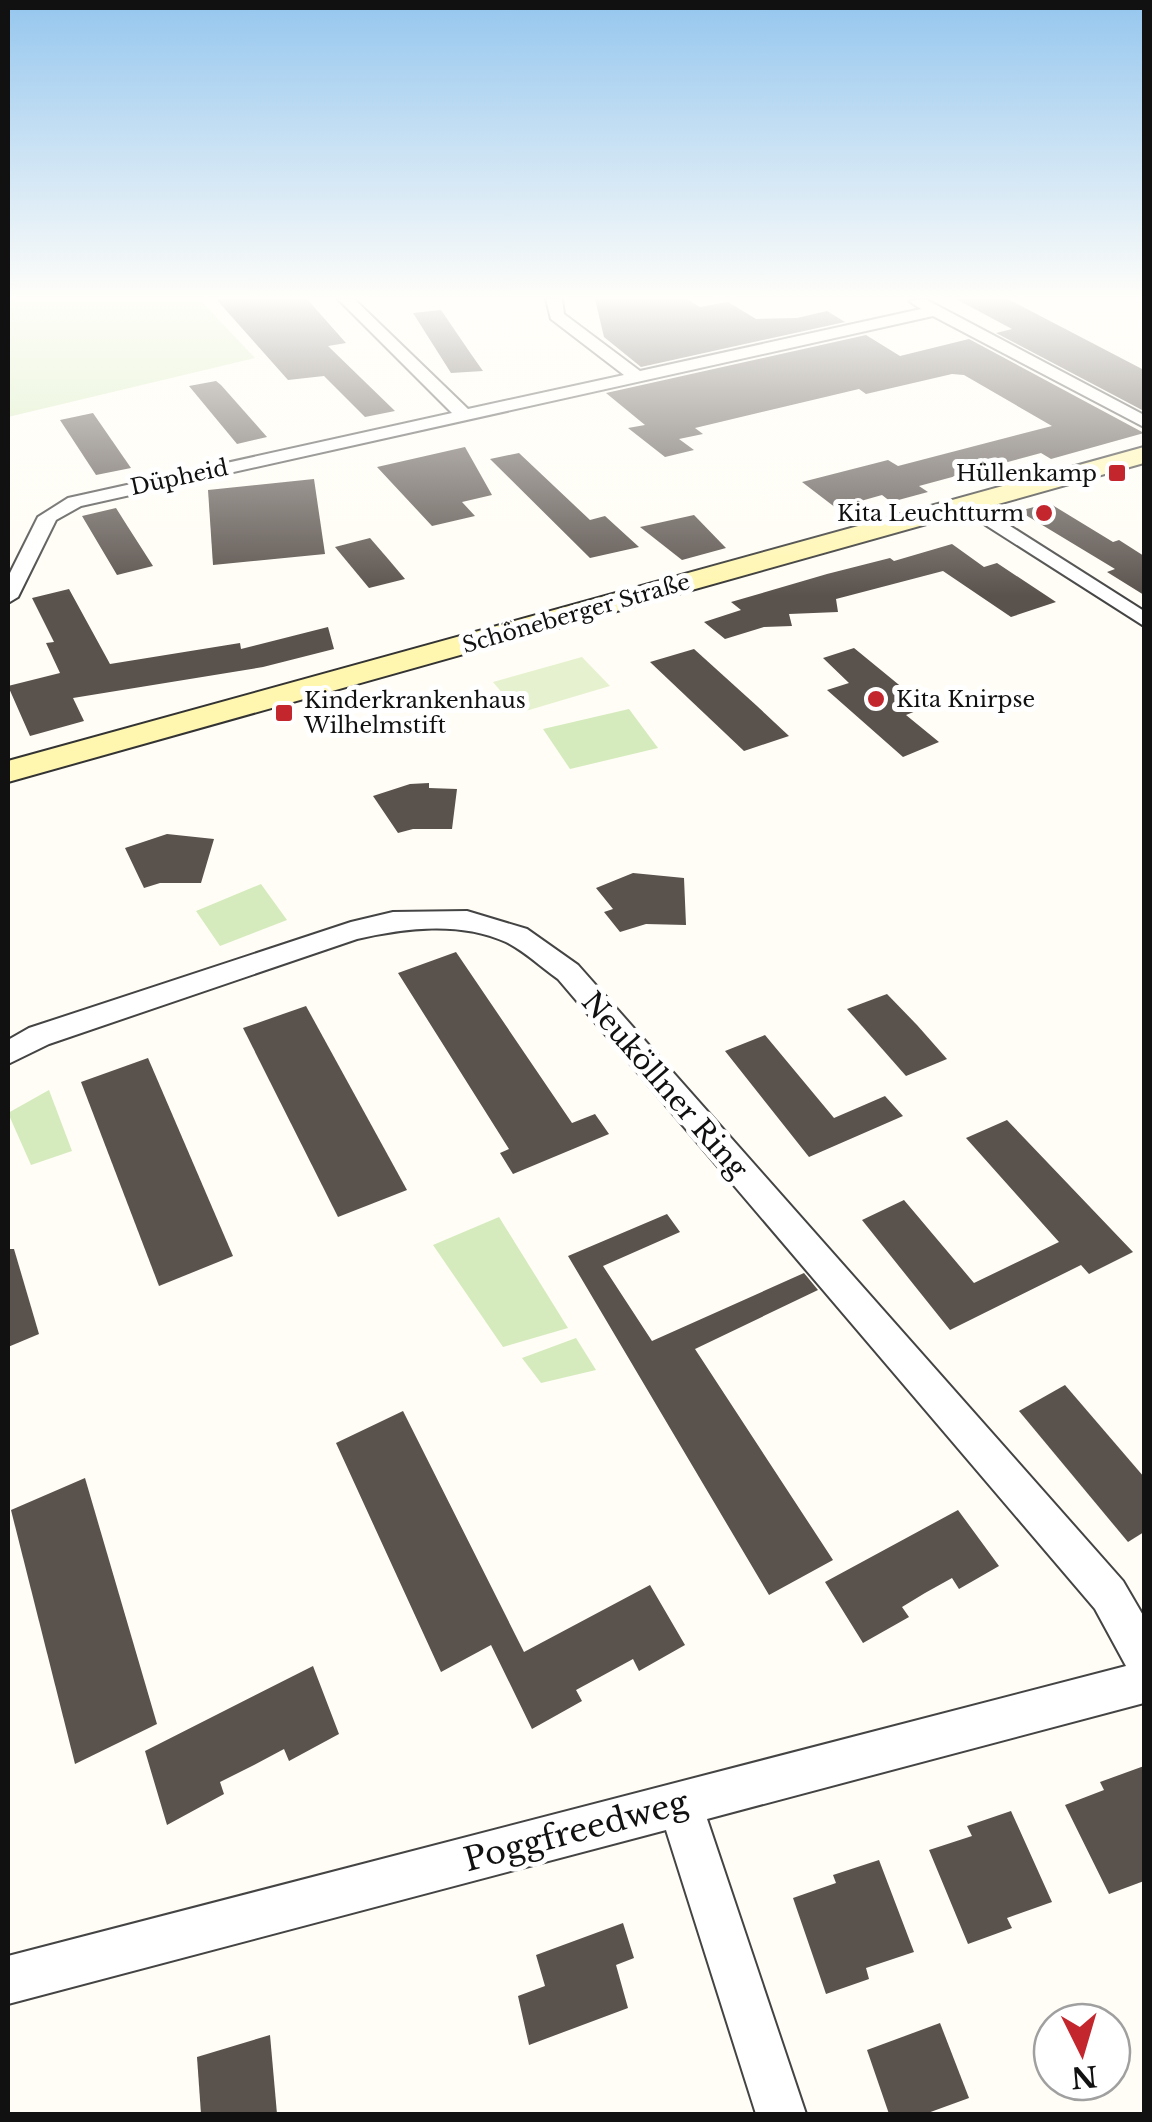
<svg xmlns="http://www.w3.org/2000/svg" width="1152" height="2122" viewBox="0 0 1152 2122" font-family="'Libre Baskerville',serif">
<style>
.green{fill:#d5ebbd}
.pitch{fill:#e6f2cf}
.building{fill:#5a524d}
.lines{fill:none;stroke-linecap:round;stroke-linejoin:round}
.street-casing{stroke:#444;stroke-width:4}
.secondary-casing{stroke:#333;stroke-width:4}
.street{fill:#fff;fill-rule:evenodd}
.secondary{fill:#fff6b0;fill-rule:evenodd}
.poi-dot{fill:#c4262e;stroke:#fff;stroke-width:4}
.labels{text-anchor:middle;stroke-width:10;stroke-linejoin:round;paint-order:stroke}
.far-poi-label{font-size:22px;fill:#111;stroke:#fff;text-anchor:end}
.far-street-label{font-size:22px;fill:#111;stroke:#fff}
.street-label{font-size:28px;fill:#111;stroke:#fff}
.near-street-label{font-size:32px;fill:#111;stroke:#fff}
</style>
<rect width="100%" height="100%" fill="#fffdf5"/>
<g class="green">
<polygon points="199,299 255,358 8,417 9,299"/>
<polygon points="629,709 658,748 570,769 543,729"/>
<polygon points="261,884 287,920 220,946 196,911"/>
<polygon points="49,1090 72,1151 31,1165 8,1113"/>
<polygon points="499,1217 568,1328 503,1347 433,1245"/>
<polygon points="576,1338 596,1370 541,1383 522,1358"/>
</g>
<polygon class="pitch" points="582,657 610,686 519,713 493,682"/>
<g class="building">
<polygon points="216,299 307,299 346,343 328,346 395,411 365,417 324,376 288,380"/>
<polygon points="595,299 687,299 700,307 728,302 756,319 797,318 827,311 845,322 641,367 604,337"/>
<polygon points="956,299 1008,299 1144,370 1144,411 996,333 1012,329"/>
<polygon points="441,310 471,354 483,371 451,373 413,313"/>
<polygon points="866,335 900,356 969,339 1144,433 1051,459 1041,453 919,486 928,492 891,502 882,495 836,508 802,482 888,460 898,466 1052,426 964,375 952,374 866,394 859,389 695,428 703,434 679,439 694,450 665,457 628,428 645,425 606,393"/>
<polygon points="216,381 221,385 267,437 237,444 189,386"/>
<polygon points="93,413 131,468 96,475 60,420"/>
<polygon points="465,447 492,495 462,502 475,516 432,526 377,467"/>
<polygon points="519,453 590,520 605,516 639,547 590,558 490,459"/>
<polygon points="314,479 325,554 213,565 208,490"/>
<polygon points="1049,503 1113,542 1119,540 1144,556 1144,595 1107,572 1115,569 1019,511"/>
<polygon points="116,508 128,527 153,566 117,575 82,516"/>
<polygon points="694,515 726,548 682,560 640,527"/>
<polygon points="370,538 389,560 405,579 369,588 335,547"/>
<polygon points="952,544 984,567 997,563 1056,602 1011,617 943,571 836,599 838,612 789,614 792,626 764,627 725,639 704,622 741,610 731,602 827,574 890,558 894,561"/>
<polygon points="69,589 110,664 240,643 241,649 328,627 334,649 263,667 73,698 84,721 30,736 8,686 60,673 46,643 54,642 32,598"/>
<polygon points="854,648 926,707 906,715 939,742 903,757 827,690 849,683 823,658"/>
<polygon points="694,649 757,706 789,736 744,751 650,662"/>
<polygon points="429,783 429,788 457,789 452,829 413,829 398,833 373,796 410,784"/>
<polygon points="167,834 214,839 201,883 160,883 144,888 125,848"/>
<polygon points="633,873 684,878 686,925 646,924 620,932 604,912 613,909 596,888"/>
<polygon points="456,952 572,1123 595,1114 609,1134 513,1174 500,1153 509,1149 398,973"/>
<polygon points="887,994 917,1025 947,1059 906,1076 847,1009"/>
<polygon points="306,1006 407,1190 338,1217 243,1028"/>
<polygon points="765,1035 834,1118 885,1096 903,1116 809,1157 725,1051"/>
<polygon points="148,1058 233,1256 159,1286 81,1082"/>
<polygon points="1007,1120 1133,1252 1089,1274 1081,1265 950,1330 862,1220 904,1200 974,1283 1059,1242 966,1138"/>
<polygon points="667,1214 680,1232 603,1266 652,1341 804,1273 818,1290 695,1349 833,1560 769,1595 568,1256"/>
<polygon points="8,1249 14,1249 39,1334 8,1347"/>
<polygon points="1065,1385 1144,1477 1144,1532 1128,1542 1019,1411"/>
<polygon points="403,1411 524,1652 650,1585 685,1645 639,1671 633,1659 600,1677 576,1690 582,1701 532,1729 491,1645 441,1672 336,1443"/>
<polygon points="85,1478 157,1724 75,1764 11,1510"/>
<polygon points="958,1510 999,1566 959,1589 952,1578 925,1593 902,1607 909,1617 863,1643 825,1582"/>
<polygon points="313,1666 339,1734 289,1761 284,1749 252,1766 220,1782 224,1794 167,1825 145,1751"/>
<polygon points="1144,1766 1144,1881 1109,1894 1065,1805 1104,1790 1100,1782"/>
<polygon points="1011,1811 1052,1902 1007,1918 1012,1928 968,1944 929,1850 972,1836 967,1826"/>
<polygon points="879,1860 914,1952 866,1968 869,1979 826,1994 793,1898 836,1883 833,1875"/>
<polygon points="623,1923 634,1958 616,1965 628,2008 529,2045 518,1996 545,1986 536,1955"/>
<polygon points="940,2023 969,2098 925,2114 889,2114 867,2050"/>
<polygon points="270,2035 277,2114 201,2114 197,2057"/>
</g>
<g class="lines">
<g class="street-casing">
<g id="street">
<polygon points="338,299 354,299 468,409 624,375 551,319 546,299 562,299 564,314 640,371 921,309 909,301 925,299 1144,415 1144,427 933,316 81,506 56,520 18,597 8,603 8,577 38,517 68,498 452,413"/>
<polygon points="966,498 1144,611 1144,626 959,508 959,500"/>
<path d="M467 911 527 929 578 965 1123 1581 1144 1617V1703L707 1819 806 2114H756L666 1830 8 2004V1956L1126 1666 1095 1609 558 979C541 967 524 951 506 942 460 921 404 928 357 939L49 1044 8 1064V1040L29 1028 351 922 393 912Z"/>
</g>
</g>
<g class="secondary-casing">
<polygon id="secondary" points="1144,447 1144,463 8,782 8,761"/>
</g>
<use href="#street" class="street"/>
<use href="#secondary" class="secondary"/>
</g>
<linearGradient id="sky" x2="0" y2="1"><stop stop-color="#95c6ee"/><stop offset="0.5" stop-color="#fffefa"/><stop offset="1" stop-color="#fffefa" stop-opacity="0"/></linearGradient>
<rect width="1152" height="596" fill="url(#sky)"/>
<g class="poi-dot">
<rect x="1107" y="463" width="20" height="20" rx="5"/>
<circle cx="1044" cy="513" r="10"/>
<circle cx="876" cy="699" r="10"/>
<rect x="274" y="703" width="20" height="20" rx="5"/>
</g>
<g class="labels">
<g class="far-poi-label">
<text x="1097" y="481">Hüllenkamp</text>
<text x="1024" y="521">Kita Leuchtturm</text>
<text x="896" y="707" text-anchor="start">Kita Knirpse</text>
<text x="304" y="708" text-anchor="start">Kinderkrankenhaus<tspan x="304" dy="25">Wilhelmstift</tspan></text>
</g>
<g class="far-street-label">
<text transform="translate(179 477) rotate(-12)" y="8">Düpheid</text>
<text transform="translate(576 613) rotate(-16)" y="8">Schöneberger Straße</text>
</g>
<g class="street-label">
<text transform="translate(665 1085) rotate(49)" y="10">Neuköllner Ring</text>
</g>
<g class="near-street-label">
<text transform="translate(576 1831) rotate(-15)" y="11">Poggfreedweg</text>
</g>
</g>
<rect width="1152" height="2122" fill="none" stroke="#111111" stroke-width="20"/>
<g transform="translate(1082 2052) rotate(175)"><circle r="48" fill="#ffffff" stroke="#a0a0a0" stroke-width="2.5"/>
<path d="M0-8L18 38L0 25L-18 38Z" fill="#c4262e"/>
<text y="-15" font-size="28" font-weight="bold" text-anchor="middle" fill="#111111">N</text>
</g>
</svg>
